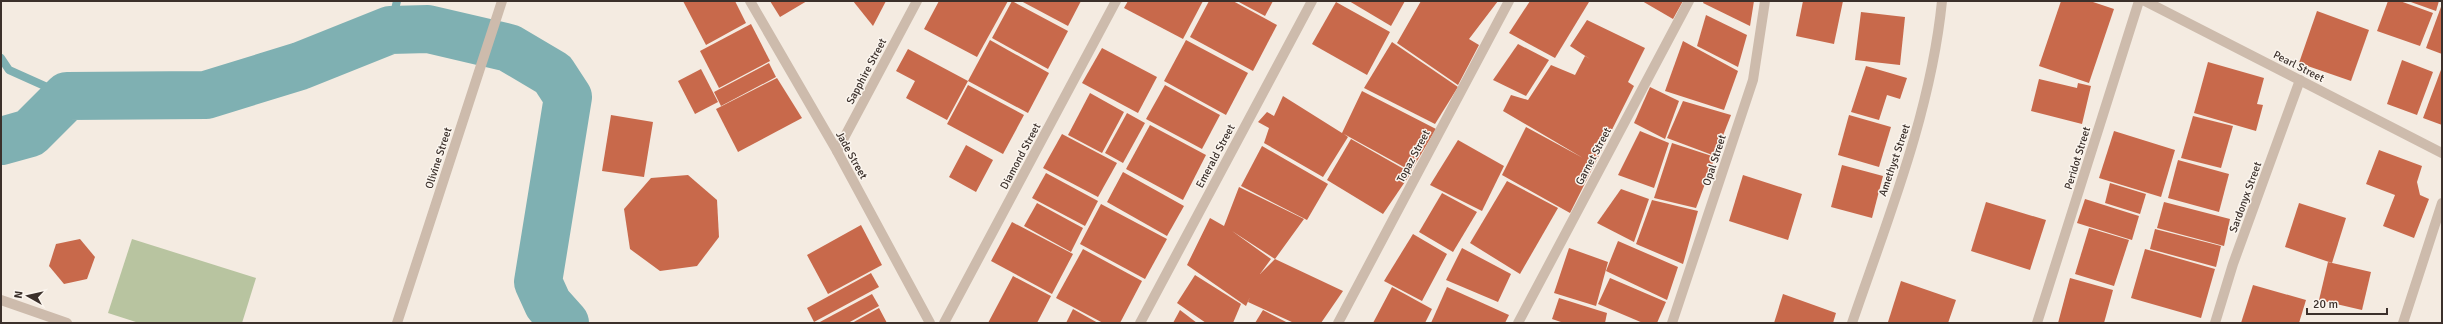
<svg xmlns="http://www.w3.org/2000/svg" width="2443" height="324" viewBox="0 0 2443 324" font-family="Signika,sans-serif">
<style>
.green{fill:#b8c4a0}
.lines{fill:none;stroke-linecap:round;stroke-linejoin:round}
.stream{stroke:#7fb0b2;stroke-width:8}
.river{stroke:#7fb0b2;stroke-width:48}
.building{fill:#c8694b;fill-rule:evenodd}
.minor{stroke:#cdbbac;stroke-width:10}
.labels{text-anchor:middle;stroke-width:3;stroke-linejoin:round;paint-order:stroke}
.street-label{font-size:11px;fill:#3b302b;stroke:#fbf5ee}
</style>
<rect width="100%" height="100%" fill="#f4ebe1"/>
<polygon class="green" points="132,239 256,278 242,323 139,323 108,313"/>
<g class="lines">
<g class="stream">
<polyline points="390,30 397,1"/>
<polyline points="1,58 9,70 67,96"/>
</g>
<polyline class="river" points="1,141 30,133 67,96 206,95 300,66 390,30 428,29 509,48 553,74 568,97 538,282 548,304 565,323"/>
</g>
<g class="building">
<polygon points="683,1 735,1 746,23 706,45"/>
<polygon points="770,1 807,1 780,17"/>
<polygon points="853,1 886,1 873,26"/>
<polygon points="939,1 1008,1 977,57 924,29"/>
<polygon points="1012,1 1068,31 1048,69 992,38"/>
<polygon points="1021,1 1081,1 1068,26"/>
<polygon points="1128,1 1203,1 1183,39 1124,8"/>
<polygon points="1209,1 1233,1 1277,25 1253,71 1190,37"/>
<polygon points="1237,1 1273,1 1265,16"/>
<polygon points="1349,1 1405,1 1391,26"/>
<polygon points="1421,1 1498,1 1469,39 1479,45 1458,85 1397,43"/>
<polygon points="1530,1 1589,2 1555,58 1509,33"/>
<polygon points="1642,1 1683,1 1673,19"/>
<polygon points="1704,1 1754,1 1750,26 1703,3"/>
<polygon points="1803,1 1843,1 1834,44 1796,36"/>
<polygon points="2061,1 2090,1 2114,9 2089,83 2039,66"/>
<polygon points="2388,1 2400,1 2433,13 2420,46 2377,31"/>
<polygon points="2408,1 2439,1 2436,11"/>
<polygon points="1336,2 1390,32 1367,75 1312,44"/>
<polygon points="2442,4 2442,54 2426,48"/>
<polygon points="2317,11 2369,30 2351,81 2299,63"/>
<polygon points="1861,12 1905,17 1900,65 1855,60"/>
<polygon points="1706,15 1747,35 1738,67 1697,46"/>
<polygon points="1587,20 1645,48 1628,82 1634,86 1570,213 1502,175 1526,127 1583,158 1503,111 1511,95 1528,100 1551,65 1575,75 1585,56 1590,59 1570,46"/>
<polygon points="751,24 770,61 719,88 700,51"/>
<polygon points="990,40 1049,73 1028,113 968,81"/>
<polygon points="1186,40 1248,73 1226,115 1164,81"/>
<polygon points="1683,41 1738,71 1724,110 1665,91"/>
<polygon points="1392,42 1458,87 1435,124 1364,88"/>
<polygon points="1518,44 1549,60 1526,96 1493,80"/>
<polygon points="1102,48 1157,77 1138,113 1082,83"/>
<polygon points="908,49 968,81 947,120 906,98 915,81 896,71"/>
<polygon points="2402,60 2433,72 2417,115 2387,104"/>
<polygon points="2208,62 2264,78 2257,104 2263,105 2256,131 2194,113"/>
<polygon points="769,63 776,77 721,106 714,92"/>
<polygon points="1866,66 1907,78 1900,99 1887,95 1879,120 1851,112"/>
<polygon points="2442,67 2442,125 2423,118"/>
<polygon points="701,69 718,102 695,114 678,81"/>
<polygon points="777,78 802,118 738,152 716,109"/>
<polygon points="2039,79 2077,88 2078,83 2091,86 2082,124 2031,111"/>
<polygon points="968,85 1024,115 1003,154 947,124"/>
<polygon points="1165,85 1220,115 1202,149 1146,119"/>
<polygon points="1650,87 1679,101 1665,139 1634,123"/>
<polygon points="1362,91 1436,129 1411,171 1344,134 1348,137 1323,177 1264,143 1269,128 1258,122 1267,112 1274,116 1283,96 1342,133"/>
<polygon points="1090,93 1124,112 1102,153 1068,135"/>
<polygon points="1683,101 1731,115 1715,156 1667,138"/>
<polygon points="1127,113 1145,123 1123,163 1105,153"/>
<polygon points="611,115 653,122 644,177 602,171"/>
<polygon points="1849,115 1891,127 1879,167 1838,155"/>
<polygon points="2193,116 2233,126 2221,168 2181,158"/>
<polygon points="1150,125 1206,155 1183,200 1126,169"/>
<polygon points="1640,131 1669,143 1654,188 1618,175"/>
<polygon points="2114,131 2175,150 2161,197 2099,178"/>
<polygon points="1062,134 1117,163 1098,197 1043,168"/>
<polygon points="1351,139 1411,173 1383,214 1327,180"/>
<polygon points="1458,140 1504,166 1482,211 1430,185"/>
<polygon points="1672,143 1715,157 1696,208 1654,198"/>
<polygon points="966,145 993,160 976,192 949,177"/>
<polygon points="1262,146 1328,184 1307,220 1241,186"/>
<polygon points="2379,150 2422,166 2417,182 2420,195 2429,199 2414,238 2383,226 2395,195 2366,184"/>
<polygon points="2178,160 2229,174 2219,212 2168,198"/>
<polygon points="1842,165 1883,176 1872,218 1831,207"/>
<polygon points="1123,172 1184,206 1167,236 1107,202"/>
<polygon points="1046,173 1098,201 1085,226 1032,198"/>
<polygon points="688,175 717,200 719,237 697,266 660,271 630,249 624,209 651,178"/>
<polygon points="1743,175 1802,194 1788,240 1729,221"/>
<polygon points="1507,181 1558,208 1520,274 1470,243"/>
<polygon points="2110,183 2146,194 2140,214 2105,203"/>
<path d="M1239 187 1304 219 1275 259 1343 291 1321 323H1294L1248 302 1250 297 1246 306 1187 265 1210 218 1224 226ZM1232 231 1275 259 1260 274 1271 259Z"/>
<polygon points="1621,189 1649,199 1634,242 1597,223"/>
<polygon points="1442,193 1477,212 1453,252 1419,232"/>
<polygon points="2085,199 2139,216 2132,240 2077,223"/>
<polygon points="1652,200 1698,211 1683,264 1636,244"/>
<polygon points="1986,202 2046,220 2030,270 1971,251"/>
<polygon points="2164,202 2230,219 2224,246 2157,228"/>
<polygon points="1037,203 1083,228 1071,252 1024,226"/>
<polygon points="2299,203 2346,218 2332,263 2285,247"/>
<polygon points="1101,204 1167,239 1145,279 1080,244"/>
<polygon points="1012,222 1073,254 1052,294 991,261"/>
<polygon points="861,225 882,265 828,294 807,255"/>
<polygon points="2089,228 2129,240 2114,286 2075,274"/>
<polygon points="2155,229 2221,246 2216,267 2150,249"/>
<polygon points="1413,234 1447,254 1422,301 1384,281"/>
<polygon points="80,239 95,257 87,279 64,284 49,266 56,244"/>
<polygon points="1618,241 1678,267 1667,300 1606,271"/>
<polygon points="1462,248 1511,274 1498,302 1446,280"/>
<polygon points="1569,248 1608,262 1596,306 1554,293"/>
<polygon points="1083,249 1142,281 1120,323 1103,323 1056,298"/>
<polygon points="2145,249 2215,269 2201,318 2131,298"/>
<polygon points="2328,262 2371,272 2362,310 2319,300"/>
<polygon points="871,273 879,287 814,322 807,308"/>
<polygon points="1195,275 1241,304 1233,323 1206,323 1177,303"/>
<polygon points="1013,276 1051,296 1037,323 988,323"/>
<polygon points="1610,278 1666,302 1657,323 1643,323 1598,304"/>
<polygon points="2070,278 2113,290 2104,323 2058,323"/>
<polygon points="1901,281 1956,300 1948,323 1888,322"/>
<polygon points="2253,285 2306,300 2299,323 2241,323"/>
<polygon points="1392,287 1432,309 1425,323 1373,323"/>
<polygon points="1447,287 1509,315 1505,323 1431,323"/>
<polygon points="872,294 879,306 848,323 818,323"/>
<polygon points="1783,294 1836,313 1833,323 1774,323"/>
<polygon points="1559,298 1607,313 1605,323 1564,323 1552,319"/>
<polygon points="879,308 887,323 852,323"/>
<polygon points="1073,309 1098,323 1066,323"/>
<polygon points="1180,310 1197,323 1173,323"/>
<polygon points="1263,310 1288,323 1255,323"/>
</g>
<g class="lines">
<g class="minor">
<polyline points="750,1 837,151 930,323"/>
<polyline points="2145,1 2442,153"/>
<polyline points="837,151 917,1"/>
<polyline points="1,300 67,323"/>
<polyline points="397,323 502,1"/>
<polyline points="944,323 1116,1"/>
<polyline points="1140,323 1312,1"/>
<polyline points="1338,323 1509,1"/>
<polyline points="1518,323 1689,1"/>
<polyline points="1672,323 1753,80 1765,1"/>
<path d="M1852 323C1888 218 1931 112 1942 1"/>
<polyline points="2037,323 2139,1"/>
<polyline points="2215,323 2233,264 2300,80"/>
<polyline points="2403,323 2442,203"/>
</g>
</g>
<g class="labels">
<g class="street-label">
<text transform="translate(2299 66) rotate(27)" y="4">Pearl Street</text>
<text transform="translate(866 71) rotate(-62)" y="4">Sapphire Street</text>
<text transform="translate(852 155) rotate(61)" y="4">Jade Street</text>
<text transform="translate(1020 156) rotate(-62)" y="4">Diamond Street</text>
<text transform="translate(1215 156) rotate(-62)" y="4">Emerald Street</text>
<text transform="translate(1413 156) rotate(-62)" y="4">Topaz Street</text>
<text transform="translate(1593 156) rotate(-62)" y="4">Garnet Street</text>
<text transform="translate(438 158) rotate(-72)" y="4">Olivine Street</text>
<text transform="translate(2077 158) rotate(-73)" y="4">Peridot Street</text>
<text transform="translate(1714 160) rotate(-72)" y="4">Opal Street</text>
<text transform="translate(1894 160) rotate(-71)" y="4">Amethyst Street</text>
<text transform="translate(2245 197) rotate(-70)" y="4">Sardonyx Street</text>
</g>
</g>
<rect width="2443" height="324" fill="none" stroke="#3b302b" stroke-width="4"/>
<g transform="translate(28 296) rotate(278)" stroke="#fbf5ee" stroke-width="3" paint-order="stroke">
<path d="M0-3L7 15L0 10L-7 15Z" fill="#3b302b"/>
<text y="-6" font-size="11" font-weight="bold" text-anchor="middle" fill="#3b302b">N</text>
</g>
<path d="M2307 308v6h80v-6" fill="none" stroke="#3b302b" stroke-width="2"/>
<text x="2313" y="308" font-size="12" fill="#3b302b" stroke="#fbf5ee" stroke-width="3" paint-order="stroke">20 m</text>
</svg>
